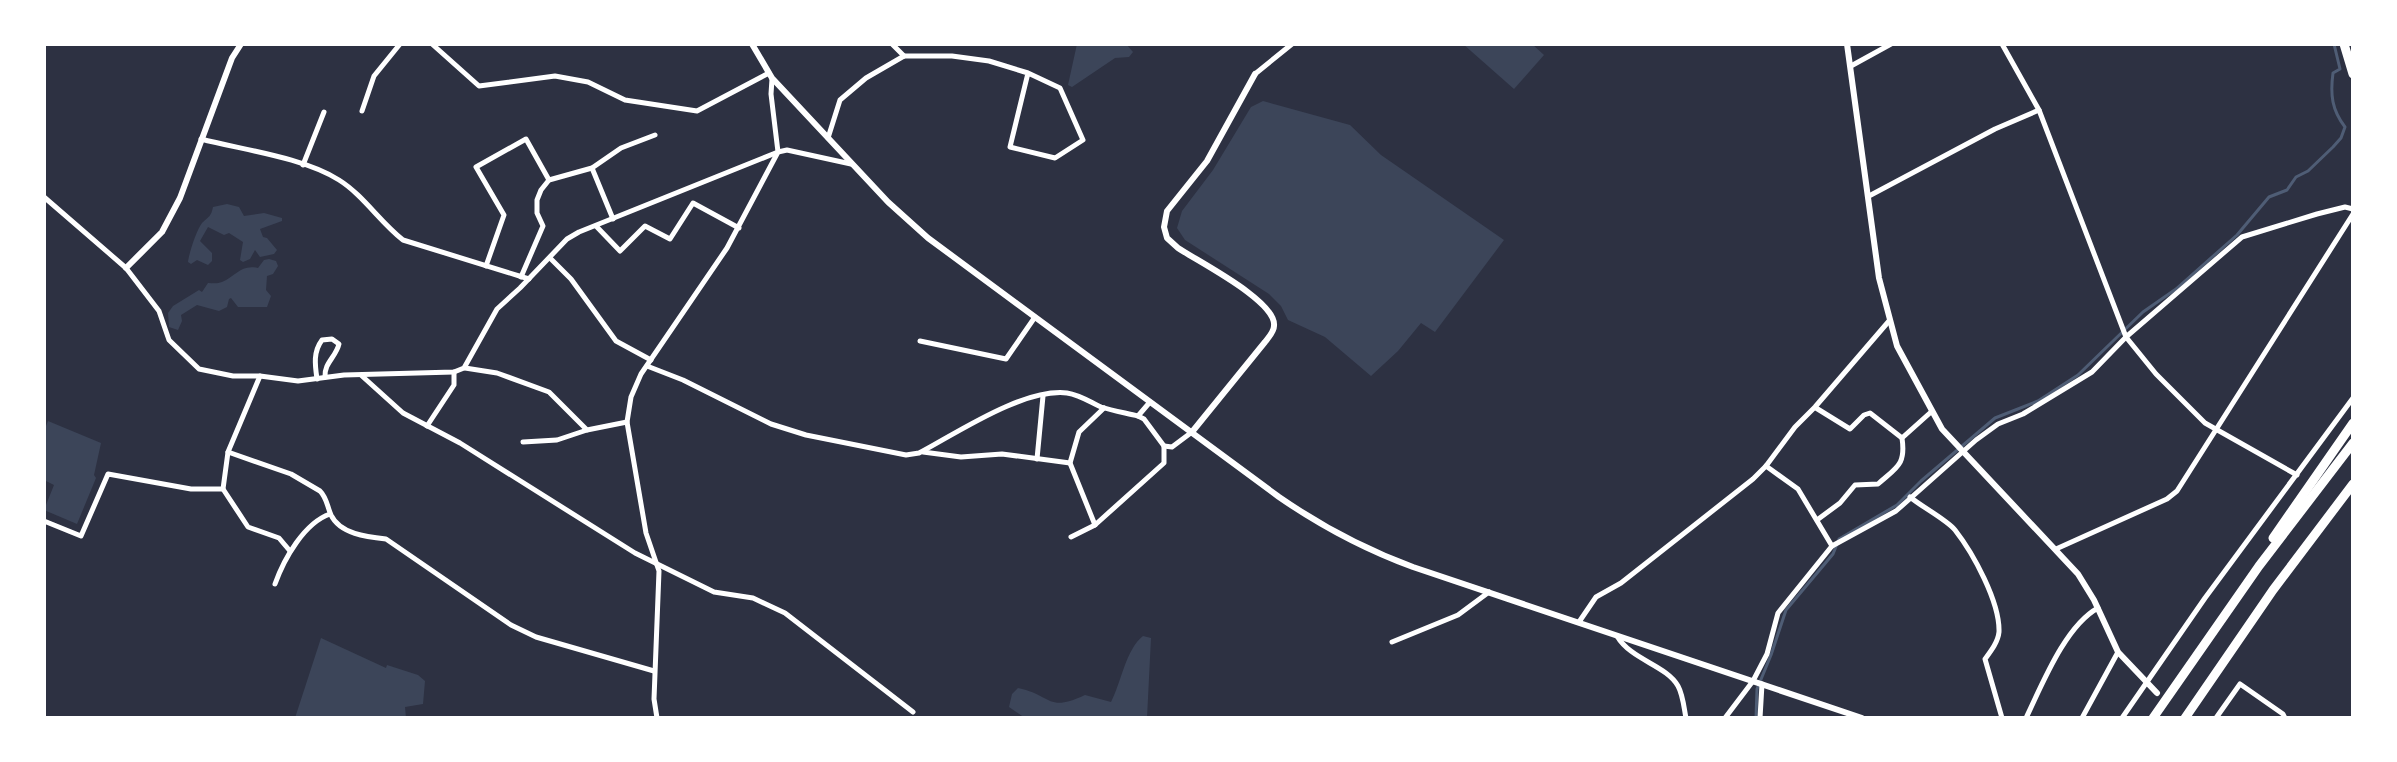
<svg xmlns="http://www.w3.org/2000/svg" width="2397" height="762" viewBox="0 0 2397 762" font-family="'IBM Plex Sans',sans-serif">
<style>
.green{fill:#3c4559}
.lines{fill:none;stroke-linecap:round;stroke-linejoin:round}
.stream{stroke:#4f5d75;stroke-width:3}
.minor{stroke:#fff;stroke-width:5}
.tertiary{stroke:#fff;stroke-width:6}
.motorway{stroke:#fff;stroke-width:9}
</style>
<rect width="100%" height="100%" fill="#2d3142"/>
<g class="green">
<polygon points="1077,44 1126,44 1133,52 1129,57 1115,58 1072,87 1068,85"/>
<polygon points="1463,44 1532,44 1544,55 1514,89"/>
<polygon points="1263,101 1350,125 1381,155 1504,240 1435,332 1421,323 1398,351 1371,376 1325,337 1288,320 1281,306 1269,294 1185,240 1177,228 1182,211 1213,170 1251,107"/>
<path d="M227 204 239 207 244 216 264 213 282 218V221L260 229 263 237 267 238 277 250 274 254 260 257 255 250 250 259 243 262 240 260 243 242 229 233 224 235 208 227 200 241 212 253V261L208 265 197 260 191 264 188 262C189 253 197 229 202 223 209 216 211 217 213 207Z"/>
<path d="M269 259 276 261 278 266 273 274 267 276 266 290 271 296 267 307H238L231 298 229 299 227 307 219 311 197 305 181 315 182 321 178 330 169 327 168 313 173 306 199 290 202 292 208 283C213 283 217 284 222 282 236 276 241 264 258 268L264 260Z"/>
<polygon points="48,421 101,443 94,475 96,478 77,524 44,510 54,485 44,480 44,431"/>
<path d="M1143 636 1151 638 1147 718H1025L1009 707 1012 694 1018 688C1052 695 1047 713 1085 695L1111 702C1121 683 1126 649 1143 636Z"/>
<polygon points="321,638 386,668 387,665 418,675 425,681 423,704 405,707 406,718 295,718"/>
</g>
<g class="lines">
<path class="stream" d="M1756 718 1757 689 1771 655 1786 610 1833 554 1839 539 1897 505 1921 481 1995 418 2038 401 2078 375 2143 312 2176 289 2237 235 2269 197 2287 190 2296 177 2308 171 2333 147 2341 138 2345 127C2332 110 2330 95 2333 73L2340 69 2334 44"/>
<g class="minor">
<polyline points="432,44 479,86 555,76 588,82 625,100 697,111 769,73"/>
<polyline points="892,44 904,56"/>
<polyline points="2002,44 2039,110 2126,337 2156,374 2205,423 2297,475"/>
<polyline points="1851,66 1891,44"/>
<polyline points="1255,74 1292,44"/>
<polyline points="362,111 374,76 400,44"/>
<polyline points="828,138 840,100 866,78 904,56 952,56 989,61 1028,73 1060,88 1083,140 1055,158 1010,147 1028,73"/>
<path d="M201 139C243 150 302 157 339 180 363 195 380 222 403 240L529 279"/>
<polyline points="303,165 324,112"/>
<polyline points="592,168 613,219"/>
<polyline points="1869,196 1995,129 2039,110"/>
<polyline points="44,197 126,268 159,311 169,340 199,369 233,376 260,376 298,381 344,375 454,372 464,368 497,309 520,288 567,239 579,232 778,152 771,94 772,79"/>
<polyline points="596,226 620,251 645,226 670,239 693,203 739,228"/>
<polyline points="550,258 571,279 616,341 651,360"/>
<polyline points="486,266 504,215 476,167 526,139 549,180"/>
<polyline points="521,277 543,226 537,213 537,200 541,190 549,180 592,168 621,148 655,135"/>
<polyline points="920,341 1006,359 1035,317"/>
<path d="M647 366 683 380 771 424 806 435 906 455 919 453C957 433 1023 388 1067 393 1080 395 1090 402 1101 407 1113 411 1126 413 1138 416L1150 402"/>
<polyline points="465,368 497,373 549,392 587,430 627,422"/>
<polyline points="362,376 403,413 460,443 635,553 714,592 753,598 785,613 913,712"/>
<path d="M317 379C315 365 313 352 322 340L332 339 339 344C336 357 324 363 325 377"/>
<polyline points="1816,408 1850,429 1864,415 1870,413 1902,438"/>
<polyline points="427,426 454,385 454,372"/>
<polyline points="523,442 557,440 587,430"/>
<polyline points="1164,446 1172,447 1192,432"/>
<path d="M228 452 291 474 320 491C327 498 327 506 331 515 340 534 367 537 386 539L511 625 536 637 654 671"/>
<polyline points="923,452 961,457 1002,454 1070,463"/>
<polyline points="1037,459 1043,396"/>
<polyline points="1766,466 1798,489 1832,546"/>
<polyline points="223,489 248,527 279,538 290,551"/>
<path d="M1910 497C1922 507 1947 520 1955 530 1973 553 2000 602 1999 632 1998 642 1991 651 1985 659L2002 718"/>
<path d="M1817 520 1840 503 1855 485 1878 484C1897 467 1906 465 1902 438L1931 412"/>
<polyline points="44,521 81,536 108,474 191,489 223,489 228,452 260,376"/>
<polyline points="1095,525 1070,463 1079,432 1104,408"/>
<polyline points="1071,537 1095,525 1164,463 1164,446 1144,419 1138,416"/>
<polyline points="2056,549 2167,499 2177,491 2353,214"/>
<path d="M275 584C284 559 304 523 330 514"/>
<polyline points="1579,622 1596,597 1621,583 1753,479 1766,466 1795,427 1815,407 1889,321"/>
<path d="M1617 636C1631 660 1666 665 1678 686 1683 695 1684 708 1686 718"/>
<polyline points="1392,642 1458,615 1489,592"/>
<polyline points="657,718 654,699 659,571 646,533 627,422 631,397 641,374 727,248 778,152 787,150 851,164"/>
<polyline points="1725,718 1753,681 1767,654 1778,613 1832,546 1896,511 1976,440 1998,424 2023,414 2092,372 2126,337 2242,237 2317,214 2345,207 2353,209"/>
<polyline points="1760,718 1762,684"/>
<path d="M2026 718C2042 685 2065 626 2098 608"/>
<polyline points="2082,718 2118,652"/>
<polyline points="2122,718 2205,598 2353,398"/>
<polyline points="2216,718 2240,684 2283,714 2285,718"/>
</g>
<g class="tertiary">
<path d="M752 44 772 78 888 202 928 238 1279 497C1321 526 1364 549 1413 567L1862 718"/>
<polyline points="1847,44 1879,278 1897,346 1942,429 2078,574 2094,600 2118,652 2157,693"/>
<polyline points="126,268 162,232 180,198 232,58 241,44"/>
<path d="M1192 432 1265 342C1268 338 1274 332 1274 326 1277 301 1197 261 1178 248L1167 238 1164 227 1167 211 1207 161 1255 74"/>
</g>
<g class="motorway">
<polyline points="2344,44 2353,74"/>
<polyline points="2273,538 2353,423"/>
<polyline points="2153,718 2259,566 2353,443"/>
<polyline points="2185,718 2273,590 2353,484"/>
</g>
</g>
<rect width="2397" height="762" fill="none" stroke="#ffffff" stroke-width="92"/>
</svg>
